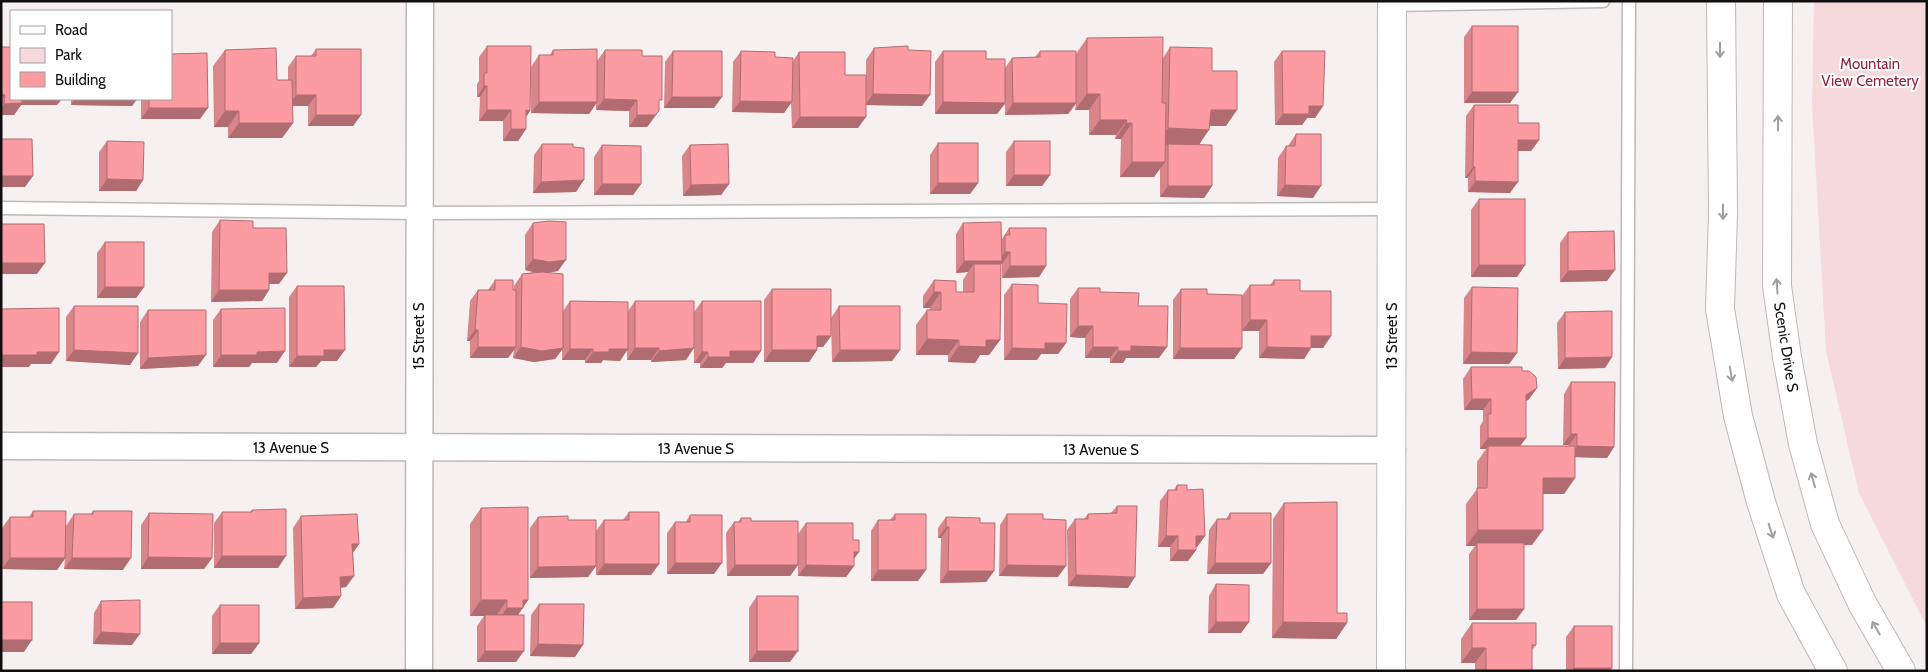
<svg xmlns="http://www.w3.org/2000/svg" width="1928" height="672" viewBox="0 0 1928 672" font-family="Cabin,sans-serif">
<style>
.green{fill:#f6d9da}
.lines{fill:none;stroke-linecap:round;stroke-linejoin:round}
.lane-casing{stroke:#beb9b9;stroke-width:15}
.street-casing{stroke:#beb9b9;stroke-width:29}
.secondary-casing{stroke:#beb9b9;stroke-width:30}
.primary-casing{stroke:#beb9b9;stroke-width:30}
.lane{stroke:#fff;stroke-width:12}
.street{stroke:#fff;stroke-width:26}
.secondary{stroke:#fff;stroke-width:28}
.primary{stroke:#fff;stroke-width:28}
.wall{fill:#d9858a}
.shaded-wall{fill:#b06c71}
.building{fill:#fc9ba1;stroke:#b06c71}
.oneway{stroke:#a09f9f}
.labels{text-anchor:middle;stroke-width:4;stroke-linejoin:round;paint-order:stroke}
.park-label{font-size:15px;fill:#932336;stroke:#fff}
.street-label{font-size:15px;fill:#110f10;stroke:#fff}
</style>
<rect width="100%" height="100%" fill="#f6f0f0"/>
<polygon class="green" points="1814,1 1927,1 1927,627 1859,493 1826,351 1812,104"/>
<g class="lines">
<g class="lane-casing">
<g id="lane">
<polyline points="1392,5 1603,1"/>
<polyline points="1,208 419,213 1392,209"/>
<polyline points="1626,671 1629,1"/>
</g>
</g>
<g class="street-casing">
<g id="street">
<polyline points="1,446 1392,450"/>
<polyline points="419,671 420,1"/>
</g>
</g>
<g class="secondary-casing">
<polyline id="secondary" points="1391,671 1392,1"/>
</g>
<g class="primary-casing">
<g id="primary">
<polyline points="1721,1 1723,214 1720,309 1738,416 1761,502 1791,594 1833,671"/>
<polyline points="1778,1 1777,286 1787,357 1803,444 1825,524 1862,603 1901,671"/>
</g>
</g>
<use href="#lane" class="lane"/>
<use href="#street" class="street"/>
<use href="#secondary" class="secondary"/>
<use href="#primary" class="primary"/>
</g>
<g class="wall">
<polygon points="1472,26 1518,92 1510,103 1464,103 1464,37"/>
<polygon points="1087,38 1163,58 1170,47 1212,71 1226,126 1210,126 1199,145 1212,186 1204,198 1160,197 1160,168 1154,177 1120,177 1121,139 1115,139 1116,135 1089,135 1089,110 1075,110 1076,104 1068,114 1005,115 1005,104 997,114 935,114 935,62 943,51 986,59 1005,68 1012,58 1035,57 1040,51 1076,54"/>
<polygon points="487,46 526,117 526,129 518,141 503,141 503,121 479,121 480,97 477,97 477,84 479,81 479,57"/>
<polygon points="1,47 57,105 21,105 14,115 1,115"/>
<polygon points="874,48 908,50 922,106 866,105 858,128 792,128 791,102 784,113 732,112 733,62 741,51 793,61 799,52 845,75 866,75 866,60"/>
<polygon points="316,49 361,115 353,126 308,126 308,106 293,106 293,123 282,138 228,138 228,127 214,127 213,66 225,50 277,80 288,80 288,67 296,56 311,56"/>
<polygon points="553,50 597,61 605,50 642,56 659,105 651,122 647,127 629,127 629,111 596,110 596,104 589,114 531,113 531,67 539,55 550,55"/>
<polygon points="673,51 714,108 664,108 665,62"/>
<polygon points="1282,51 1323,106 1315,118 1307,118 1302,125 1275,125 1274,62"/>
<polygon points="71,99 137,99 132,106 71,105"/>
<polygon points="141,99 171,99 200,119 141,119"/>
<polygon points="1474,105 1518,123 1539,140 1531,151 1518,151 1510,193 1468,192 1468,178 1465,178 1466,116"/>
<polygon points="1296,134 1313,198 1277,196 1278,158 1286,146 1288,146"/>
<polygon points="107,141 143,180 136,191 99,191 99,152"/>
<polygon points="1014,141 1050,175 1042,186 1006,186 1006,152"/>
<polygon points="938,143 978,183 970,194 930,194 930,155"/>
<polygon points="542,144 576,192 533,193 534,155"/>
<polygon points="602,145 641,184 633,195 594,195 594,157"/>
<polygon points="690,145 729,184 721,195 683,196 682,156"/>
<polygon points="1479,199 1525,265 1517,277 1471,277 1471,210"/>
<polygon points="220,220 253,228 279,284 269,284 269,290 262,301 211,302 212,232"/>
<polygon points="533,223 558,271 549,272 563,311 570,301 628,311 635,301 686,360 651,362 651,360 627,360 627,350 620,361 603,360 601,363 585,363 585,360 562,360 562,350 555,359 534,362 513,358 514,350 508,358 470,358 470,341 467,341 470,301 478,290 488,290 495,280 514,290 514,286 522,274 535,272 525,270 525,235"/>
<polygon points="963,223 1002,239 1009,228 1046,266 1039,277 1002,278 1002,264 1001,264 1000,340 989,355 980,355 975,363 948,362 948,355 916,355 916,325 927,310 930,310 930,308 923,308 923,296 934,280 956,292 963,292 963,280 968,272 956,273 956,234"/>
<polygon points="1568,232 1607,281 1560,282 1560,243"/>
<polygon points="105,242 144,287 136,298 97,298 97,253"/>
<polygon points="1274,280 1300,291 1331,336 1323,348 1311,348 1304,359 1259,358 1259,331 1242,331 1242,296 1250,285 1270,285"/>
<polygon points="1012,284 1038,303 1066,343 1058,354 1041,354 1037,360 1004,360 1004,295"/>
<polygon points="297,286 337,361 321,361 316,367 289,367 289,297"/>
<polygon points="1472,287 1517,353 1509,364 1463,364 1464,298"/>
<polygon points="1078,288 1100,292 1138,306 1159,358 1126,358 1123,363 1110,363 1110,358 1085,358 1085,338 1070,337 1070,299"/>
<polygon points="772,289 831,336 823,347 817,347 817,350 809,362 764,362 764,300"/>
<polygon points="1181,289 1207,294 1242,348 1234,359 1173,359 1173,300"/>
<polygon points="702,301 761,351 753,363 726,363 722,368 700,368 700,363 694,363 694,312"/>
<polygon points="74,306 138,353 130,365 66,361 66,317"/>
<polygon points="839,306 900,350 892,361 832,362 831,318"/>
<polygon points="221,309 277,363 252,363 249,367 213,367 213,320"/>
<polygon points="148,310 198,366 140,369 140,322"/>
<polygon points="1565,312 1612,357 1605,368 1558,369 1557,323"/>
<polygon points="1471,367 1522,371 1537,388 1529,399 1526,401 1526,438 1520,446 1569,446 1569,445 1563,445 1564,394 1571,382 1614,447 1607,458 1575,457 1575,478 1564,494 1543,494 1532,545 1524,545 1524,609 1516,620 1469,620 1469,554 1475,546 1466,546 1466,504 1477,489 1477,462 1486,449 1480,449 1480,426 1483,421 1483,410 1464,410 1463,379"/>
<polygon points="1177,485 1187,490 1205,536 1197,547 1196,547 1196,550 1188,561 1170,561 1170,547 1158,547 1160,501 1168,490 1174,490"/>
<polygon points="1284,503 1337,613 1347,623 1336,639 1272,638 1273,519"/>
<polygon points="1117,506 1128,588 1068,586 1067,530 1075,519 1084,519 1088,514 1111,513"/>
<polygon points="481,508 528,600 518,615 516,662 477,662 477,626 484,616 470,616 470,524"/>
<polygon points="252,510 278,568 214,568 214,523 222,512 250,512"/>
<polygon points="33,511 66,526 74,514 91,514 93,511 123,570 64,569 65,559 57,570 2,569 2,528 10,517 29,517"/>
<polygon points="629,512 659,564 651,575 596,575 596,531 604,520 623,520"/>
<polygon points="149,513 212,558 204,569 141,569 141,525"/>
<polygon points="1230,513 1271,563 1263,574 1207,574 1209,530 1217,519 1226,519"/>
<polygon points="895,514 918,581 871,581 871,531 878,520 890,520"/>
<polygon points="1007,514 1043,519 1058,577 999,576 1000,525"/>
<polygon points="690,515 714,574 667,574 667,533 675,522 686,522"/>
<polygon points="301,516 359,544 353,553 354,576 346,587 341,588 341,596 333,608 295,609 293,528"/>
<polygon points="538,517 568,520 596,566 588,577 530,578 530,528"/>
<polygon points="946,517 980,523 994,571 986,582 940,583 941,538 938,538 938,528"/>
<polygon points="741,518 751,521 798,565 790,576 727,576 726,533 734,522 738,522"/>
<polygon points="806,523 854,559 854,566 846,577 798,576 798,534"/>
<polygon points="1216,584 1249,622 1241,633 1208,633 1209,596"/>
<polygon points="757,596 790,662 749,662 749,608"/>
<polygon points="101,601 132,645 93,644 94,613"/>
<polygon points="539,604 575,657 530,656 531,615"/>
<polygon points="220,605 259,643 251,654 212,654 212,616"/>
<polygon points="1472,623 1536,645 1532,650 1532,671 1475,671 1475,663 1461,663 1461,639"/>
<polygon points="1574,626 1610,671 1566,671 1566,637"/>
</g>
<g class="shaded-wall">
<polygon points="484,86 487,86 480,97 477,97"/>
<polygon points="1472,92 1518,92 1510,103 1464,103"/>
<polygon points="1,94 5,95 1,100"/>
<polygon points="873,94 930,95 922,106 865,105"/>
<polygon points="1087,94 1100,94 1089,110 1075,110"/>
<polygon points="296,95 316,95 308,106 288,106"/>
<polygon points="672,97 722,97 714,108 664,108"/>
<polygon points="18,99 62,99 57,105 21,105 14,115 1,115 1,108 4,104"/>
<polygon points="75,99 137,99 132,106 71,105"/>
<polygon points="604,99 637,100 629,111 596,110"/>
<polygon points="740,101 792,102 784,113 732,112"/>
<polygon points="539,102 597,102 589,114 531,113"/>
<polygon points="943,102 1005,103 997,114 935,114"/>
<polygon points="1013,103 1076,103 1068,114 1005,115"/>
<polygon points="1309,106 1323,106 1315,118 1307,118 1302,125 1275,125 1283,114"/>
<polygon points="149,108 208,108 200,119 141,119"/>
<polygon points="487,110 511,110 503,121 479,121"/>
<polygon points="526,110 530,111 523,122"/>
<polygon points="1211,110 1237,110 1226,126 1200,126"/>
<polygon points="225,111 239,111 228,127 214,127"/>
<polygon points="659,111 647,127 629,127 637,115"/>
<polygon points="316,115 361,115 353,126 308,126"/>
<polygon points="800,117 866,117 858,128 792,128"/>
<polygon points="1100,120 1127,120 1116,135 1089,135"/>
<polygon points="239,123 293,123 282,138 228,138"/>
<polygon points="1126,123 1132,123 1121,139 1115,139"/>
<polygon points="1168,128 1209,130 1198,146 1157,144"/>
<polygon points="511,129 526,129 518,141 503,141"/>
<polygon points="1518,140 1539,140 1531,151 1510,151"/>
<polygon points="1132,162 1165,162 1154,177 1120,177"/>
<polygon points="1473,167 1475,167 1468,178 1465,178"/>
<polygon points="1014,175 1050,175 1042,186 1006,186"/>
<polygon points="1,176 33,176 25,187 1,187"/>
<polygon points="107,179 143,180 136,191 99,191"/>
<polygon points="584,180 576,192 533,193 541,182"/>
<polygon points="1475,181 1518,182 1510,193 1468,192"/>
<polygon points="938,183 978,183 970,194 930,194"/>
<polygon points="602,184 641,184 633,195 594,195"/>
<polygon points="729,184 721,195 683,196 691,185"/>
<polygon points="1285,185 1321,186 1313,198 1277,196"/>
<polygon points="1168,186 1212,186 1204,198 1160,197"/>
<polygon points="1005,252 1010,252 1002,264 974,264 968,272 956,273 964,261 999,261"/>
<polygon points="533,259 566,260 558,271 541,274 525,270"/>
<polygon points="1,263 45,263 37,274 1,274"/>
<polygon points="1479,265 1525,265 1517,277 1471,277"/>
<polygon points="1010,266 1046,266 1039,277 1002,278"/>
<polygon points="1615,270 1607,281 1560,282 1568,271"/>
<polygon points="269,273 287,273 279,284 261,284"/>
<polygon points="105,287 144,287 136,298 97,298"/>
<polygon points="219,290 269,290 262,301 211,302"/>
<polygon points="934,292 941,292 930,308 923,308"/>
<polygon points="1250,320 1267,320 1259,331 1242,331"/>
<polygon points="1078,326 1093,326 1085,338 1070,337"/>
<polygon points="475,330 478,330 470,341 467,341"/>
<polygon points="817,336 831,336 823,347 809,347"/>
<polygon points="1311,336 1331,336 1323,348 1304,348"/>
<polygon points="927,339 959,340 948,355 916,355"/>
<polygon points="986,340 1000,340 989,355 980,355 975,363 948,362 959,346"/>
<polygon points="1045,343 1066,343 1058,354 1041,354 1037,360 1004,360 1012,348"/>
<polygon points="1131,346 1167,347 1159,358 1126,358 1123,363 1110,363 1118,351"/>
<polygon points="478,347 516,347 508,358 470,358"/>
<polygon points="521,347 563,348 555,359 534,362 513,358"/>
<polygon points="1093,347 1118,347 1110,358 1085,358"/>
<polygon points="1267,347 1311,348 1304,359 1259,358"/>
<polygon points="635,348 659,348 651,360 627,360"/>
<polygon points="694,348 686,360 651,362 659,351"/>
<polygon points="1180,348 1242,348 1234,359 1173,359"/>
<polygon points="570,349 593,349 585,360 562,360"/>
<polygon points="609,349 628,349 620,361 603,360 601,363 585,363 593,352"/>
<polygon points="74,350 138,353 130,365 66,361"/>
<polygon points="324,350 345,350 337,361 321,361 316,367 289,367 297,356"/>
<polygon points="772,350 817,350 809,362 764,362"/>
<polygon points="840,350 900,350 892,361 832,362"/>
<polygon points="285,351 277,363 252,363 249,367 213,367 221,355 257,352"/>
<polygon points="730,351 761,351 753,363 726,363 722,368 700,368 708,357"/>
<polygon points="37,352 59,352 51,364 31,364 29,367 1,367 1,355"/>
<polygon points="702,352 708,352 700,363 694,363"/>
<polygon points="1471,352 1517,353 1509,364 1463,364"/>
<polygon points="206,355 198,366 140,369 148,358"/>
<polygon points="1612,357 1605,368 1558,369 1565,358"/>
<polygon points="1537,388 1529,399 1518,407 1526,395"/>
<polygon points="1472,399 1491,399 1483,410 1464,410"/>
<polygon points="1571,434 1577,434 1569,445 1563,445"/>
<polygon points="1488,438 1526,438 1518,449 1488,446 1486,449 1480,449"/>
<polygon points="1577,446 1614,447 1607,458 1569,457"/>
<polygon points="1543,478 1575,478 1564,494 1532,494"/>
<polygon points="946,527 949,527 941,538 938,538"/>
<polygon points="1478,530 1543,530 1532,545 1477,546 1477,543 1475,546 1466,546"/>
<polygon points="1166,536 1178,536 1170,547 1158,547"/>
<polygon points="1196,536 1205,536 1197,547 1188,547"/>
<polygon points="352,544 359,544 351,555"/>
<polygon points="1178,550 1196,550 1188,561 1170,561"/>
<polygon points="854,552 859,552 851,563"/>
<polygon points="222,556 286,556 278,568 214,568"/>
<polygon points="148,557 212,558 204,569 141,569"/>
<polygon points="10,558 65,558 57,570 2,569"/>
<polygon points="72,558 131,558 123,570 64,569"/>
<polygon points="675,563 722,563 714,574 667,574"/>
<polygon points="1215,563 1271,563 1263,574 1207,574"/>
<polygon points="604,564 659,564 651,575 596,575"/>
<polygon points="735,565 798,565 790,576 727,576"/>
<polygon points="806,565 854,566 846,577 798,576"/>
<polygon points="1007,565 1066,566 1058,577 999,576"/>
<polygon points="596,566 588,577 530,578 538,567"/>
<polygon points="878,570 926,570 918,581 871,581"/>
<polygon points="948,571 994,571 986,582 940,583"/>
<polygon points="1076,575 1135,577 1128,588 1068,586"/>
<polygon points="354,576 346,587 332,588 340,577"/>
<polygon points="341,596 333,608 295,609 303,598"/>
<polygon points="481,600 507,600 496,616 470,616"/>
<polygon points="523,600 528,600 512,624 496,624 507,608"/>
<polygon points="1477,609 1524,609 1516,620 1469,620"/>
<polygon points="1216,622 1249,622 1241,633 1208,633"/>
<polygon points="1283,622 1347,623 1336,639 1272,638"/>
<polygon points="101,632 140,634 132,645 93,644"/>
<polygon points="1,640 32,640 24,652 1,652"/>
<polygon points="220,643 259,643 251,654 212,654"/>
<polygon points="538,644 583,645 575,657 530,656"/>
<polygon points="1472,648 1486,648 1475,663 1461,663"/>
<polygon points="485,651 524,651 516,662 477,662"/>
<polygon points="757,651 798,651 790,662 749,662"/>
<polygon points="1574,668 1612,668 1610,671 1572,671"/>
</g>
<g class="building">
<rect x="1472" y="26" width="46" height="66"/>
<polygon points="1163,37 1162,103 1166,103 1165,162 1132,162 1132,123 1126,123 1127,120 1100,120 1100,94 1087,94 1087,38"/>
<polygon points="487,46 531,46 530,111 526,110 526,129 511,129 511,110 487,110 487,86 484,86 484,73 487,73"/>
<polygon points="908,46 908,50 931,51 930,95 873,94 874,48"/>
<polygon points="1,47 11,47 11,99 22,99 22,103 4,104 5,95 1,94"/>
<polygon points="1170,47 1212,48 1212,71 1237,71 1237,110 1211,110 1209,130 1168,128"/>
<polygon points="276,48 277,80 292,80 293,123 239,123 239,111 225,111 225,50"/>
<polygon points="316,49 361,49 361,115 316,115 316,95 296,95 296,56 316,56"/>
<polygon points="597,49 597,102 539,102 539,55 553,55 553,50"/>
<polygon points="605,50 642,50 642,56 662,56 662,100 659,100 659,111 655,115 637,115 637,100 604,99"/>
<polygon points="673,51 722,51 722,97 672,97"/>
<polygon points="741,51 775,52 775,57 793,58 792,102 740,101"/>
<polygon points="943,51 986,51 986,59 1005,59 1005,103 943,102"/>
<polygon points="1040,51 1076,51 1076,103 1013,103 1012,58 1040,57"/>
<polygon points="1282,51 1325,51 1323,106 1309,106 1309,114 1283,114"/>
<polygon points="799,52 845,52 845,75 866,75 866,117 800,117"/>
<polygon points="207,53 208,108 149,108 149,99 171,99 171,54"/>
<polygon points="1474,105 1518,105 1518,123 1539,123 1539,140 1518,140 1518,182 1475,181 1475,167 1473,167"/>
<polygon points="1296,134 1321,134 1321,186 1285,185 1286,146 1295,146"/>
<polygon points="1,139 32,139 33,176 1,176"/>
<polygon points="107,141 144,142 143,180 107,179"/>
<rect x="1014" y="141" width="36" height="34"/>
<rect x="938" y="143" width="40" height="40"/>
<polygon points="542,144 573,144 573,147 584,148 584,180 541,182"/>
<polygon points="728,144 729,184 691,185 690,145"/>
<polygon points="1168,144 1212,145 1212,186 1168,186"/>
<polygon points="602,145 641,146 641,184 602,184"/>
<rect x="1479" y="199" width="46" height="66"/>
<polygon points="220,220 253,221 253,228 286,228 287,273 269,273 269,290 219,290"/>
<polygon points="549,221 566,222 566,260 549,262 533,259 533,223"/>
<polygon points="1001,222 1002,261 964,261 963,223"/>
<polygon points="1,224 44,224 45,263 1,263"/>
<polygon points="1009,228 1046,228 1046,266 1010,266 1010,252 1005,252 1005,235 1010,235"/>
<polygon points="1614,231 1615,270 1568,271 1568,232"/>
<rect x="105" y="242" width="39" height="45"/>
<polygon points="974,264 1001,264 1000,340 986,340 986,347 959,346 959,340 927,339 927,310 941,310 941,292 934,292 934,280 956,281 956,292 974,292"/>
<polygon points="542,272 563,274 563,348 542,351 521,347 522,274"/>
<polygon points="495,280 513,280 513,290 516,290 516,347 478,347 478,330 475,330 478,290 495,290"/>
<polygon points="1274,280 1300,280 1300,291 1331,291 1331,336 1311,336 1311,348 1267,347 1267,320 1250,320 1250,285 1274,285"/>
<polygon points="1012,284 1038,285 1038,303 1067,304 1066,343 1045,343 1045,349 1012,348"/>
<polygon points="297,286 344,286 345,350 324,350 324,356 297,356"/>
<polygon points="1472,287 1518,288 1517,353 1471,352"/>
<polygon points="1078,288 1100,288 1100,292 1139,293 1138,306 1168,306 1167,347 1131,346 1131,351 1118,351 1118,347 1093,347 1093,326 1078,326"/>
<polygon points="772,289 831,289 831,336 817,336 817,350 772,350"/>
<polygon points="1181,289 1207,289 1207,294 1242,295 1242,348 1180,348"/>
<polygon points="570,301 628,302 628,349 609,349 609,352 593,352 593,349 570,349"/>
<polygon points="635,301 694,301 694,348 659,351 659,348 635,348"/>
<polygon points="702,301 761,301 761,351 730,351 730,357 708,357 708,352 702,352"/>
<polygon points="74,306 138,306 138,353 74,350"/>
<polygon points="839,306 900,306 900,350 840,350"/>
<polygon points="59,308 59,352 37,352 37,355 1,355 1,309"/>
<polygon points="285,308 285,351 257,352 257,355 221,355 221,309"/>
<polygon points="148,310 206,310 206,355 148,358"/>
<polygon points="1612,311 1612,357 1565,358 1565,312"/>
<polygon points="1471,367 1522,367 1522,371 1529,371 1536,377 1537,388 1526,395 1526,438 1488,438 1488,414 1491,414 1491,399 1472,399"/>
<polygon points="1571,382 1615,382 1614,447 1577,446 1577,434 1571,434"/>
<polygon points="1488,446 1575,446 1575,478 1543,478 1543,530 1478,530 1477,488 1487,488"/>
<polygon points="1177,485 1187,485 1187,490 1203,489 1205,536 1196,536 1196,550 1178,550 1178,536 1166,536 1168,490 1177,490"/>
<polygon points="1337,502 1337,613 1347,613 1347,623 1283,622 1284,503"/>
<polygon points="1117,506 1137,506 1135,577 1076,575 1075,519 1088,519 1088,514 1117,513"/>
<polygon points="528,507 528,600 523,600 523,608 507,608 507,600 481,600 481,508"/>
<polygon points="286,509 286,556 222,556 222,512 252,512 252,510"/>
<polygon points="33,511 66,511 65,558 10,558 10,517 33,517"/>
<polygon points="93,511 132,511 131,558 72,558 74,514 93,514"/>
<polygon points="629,512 659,512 659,564 604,564 604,520 629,520"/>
<polygon points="149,513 213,514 212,558 148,557"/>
<polygon points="1230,513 1271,513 1271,563 1215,563 1217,519 1230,519"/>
<polygon points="357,514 359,544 352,544 354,576 340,577 341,596 303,598 301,516"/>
<polygon points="895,514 926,514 926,570 878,570 878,520 895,520"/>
<polygon points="1007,514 1043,514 1043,519 1066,520 1066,566 1007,565"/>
<polygon points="690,515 722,515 722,563 675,563 675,522 690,522"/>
<polygon points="568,516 568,520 596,520 596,566 538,567 538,517"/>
<polygon points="946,517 980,518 980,523 995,523 994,571 948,571 949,527 946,527"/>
<polygon points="741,518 751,518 751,521 798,521 798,565 735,565 734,522 741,522"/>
<polygon points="806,523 853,523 853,540 859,540 859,552 854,552 854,566 806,565"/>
<rect x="1477" y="543" width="47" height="66"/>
<polygon points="1216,584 1249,585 1249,622 1216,622"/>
<rect x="757" y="596" width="41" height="55"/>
<polygon points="140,600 140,634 101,632 101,601"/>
<rect x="1" y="602" width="31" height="38"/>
<polygon points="539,604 584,604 583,645 538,644"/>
<rect x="220" y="605" width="39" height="38"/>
<rect x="485" y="615" width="39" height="36"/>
<polygon points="1472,623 1536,623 1536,645 1532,645 1532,671 1486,671 1486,648 1472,648"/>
<rect x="1574" y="626" width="38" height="42"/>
</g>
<defs><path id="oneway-shaft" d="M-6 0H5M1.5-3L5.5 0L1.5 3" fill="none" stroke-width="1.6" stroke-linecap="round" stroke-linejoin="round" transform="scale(1.25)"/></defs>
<g class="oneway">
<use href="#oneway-shaft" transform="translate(1720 50) rotate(90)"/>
<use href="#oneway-shaft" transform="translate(1778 123) rotate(-90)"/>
<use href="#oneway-shaft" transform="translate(1723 212) rotate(90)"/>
<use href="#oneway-shaft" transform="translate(1777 286) rotate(-94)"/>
<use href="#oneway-shaft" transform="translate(1731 374) rotate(80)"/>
<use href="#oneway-shaft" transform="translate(1813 480) rotate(-106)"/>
<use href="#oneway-shaft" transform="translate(1771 531) rotate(72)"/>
<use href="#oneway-shaft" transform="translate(1876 628) rotate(-120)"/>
</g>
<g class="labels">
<g class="park-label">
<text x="1870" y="69">Mountain<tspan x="1870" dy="17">View Cemetery</tspan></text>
</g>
<g class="street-label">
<text transform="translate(419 336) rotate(-90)" y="5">15 Street S</text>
<text transform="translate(1392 336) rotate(-90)" y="5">13 Street S</text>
<text transform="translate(1786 347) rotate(81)" y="5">Scenic Drive S</text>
<text x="291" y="453">13 Avenue S</text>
<text x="696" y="454">13 Avenue S</text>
<text x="1101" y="455">13 Avenue S</text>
</g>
</g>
<rect width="1928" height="672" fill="none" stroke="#110f10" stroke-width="5"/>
<rect x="10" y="10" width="162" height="90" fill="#ffffff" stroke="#a09f9f"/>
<rect x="20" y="26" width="25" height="8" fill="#ffffff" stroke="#a09f9f"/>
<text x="55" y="35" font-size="15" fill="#110f10">Road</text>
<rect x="20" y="48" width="25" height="15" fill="#f6d9da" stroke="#a09f9f"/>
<text x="55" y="60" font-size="15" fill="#110f10">Park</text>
<rect x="20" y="72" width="25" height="15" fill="#fc9ba1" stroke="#a09f9f"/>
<text x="55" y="85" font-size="15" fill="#110f10">Building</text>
</svg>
